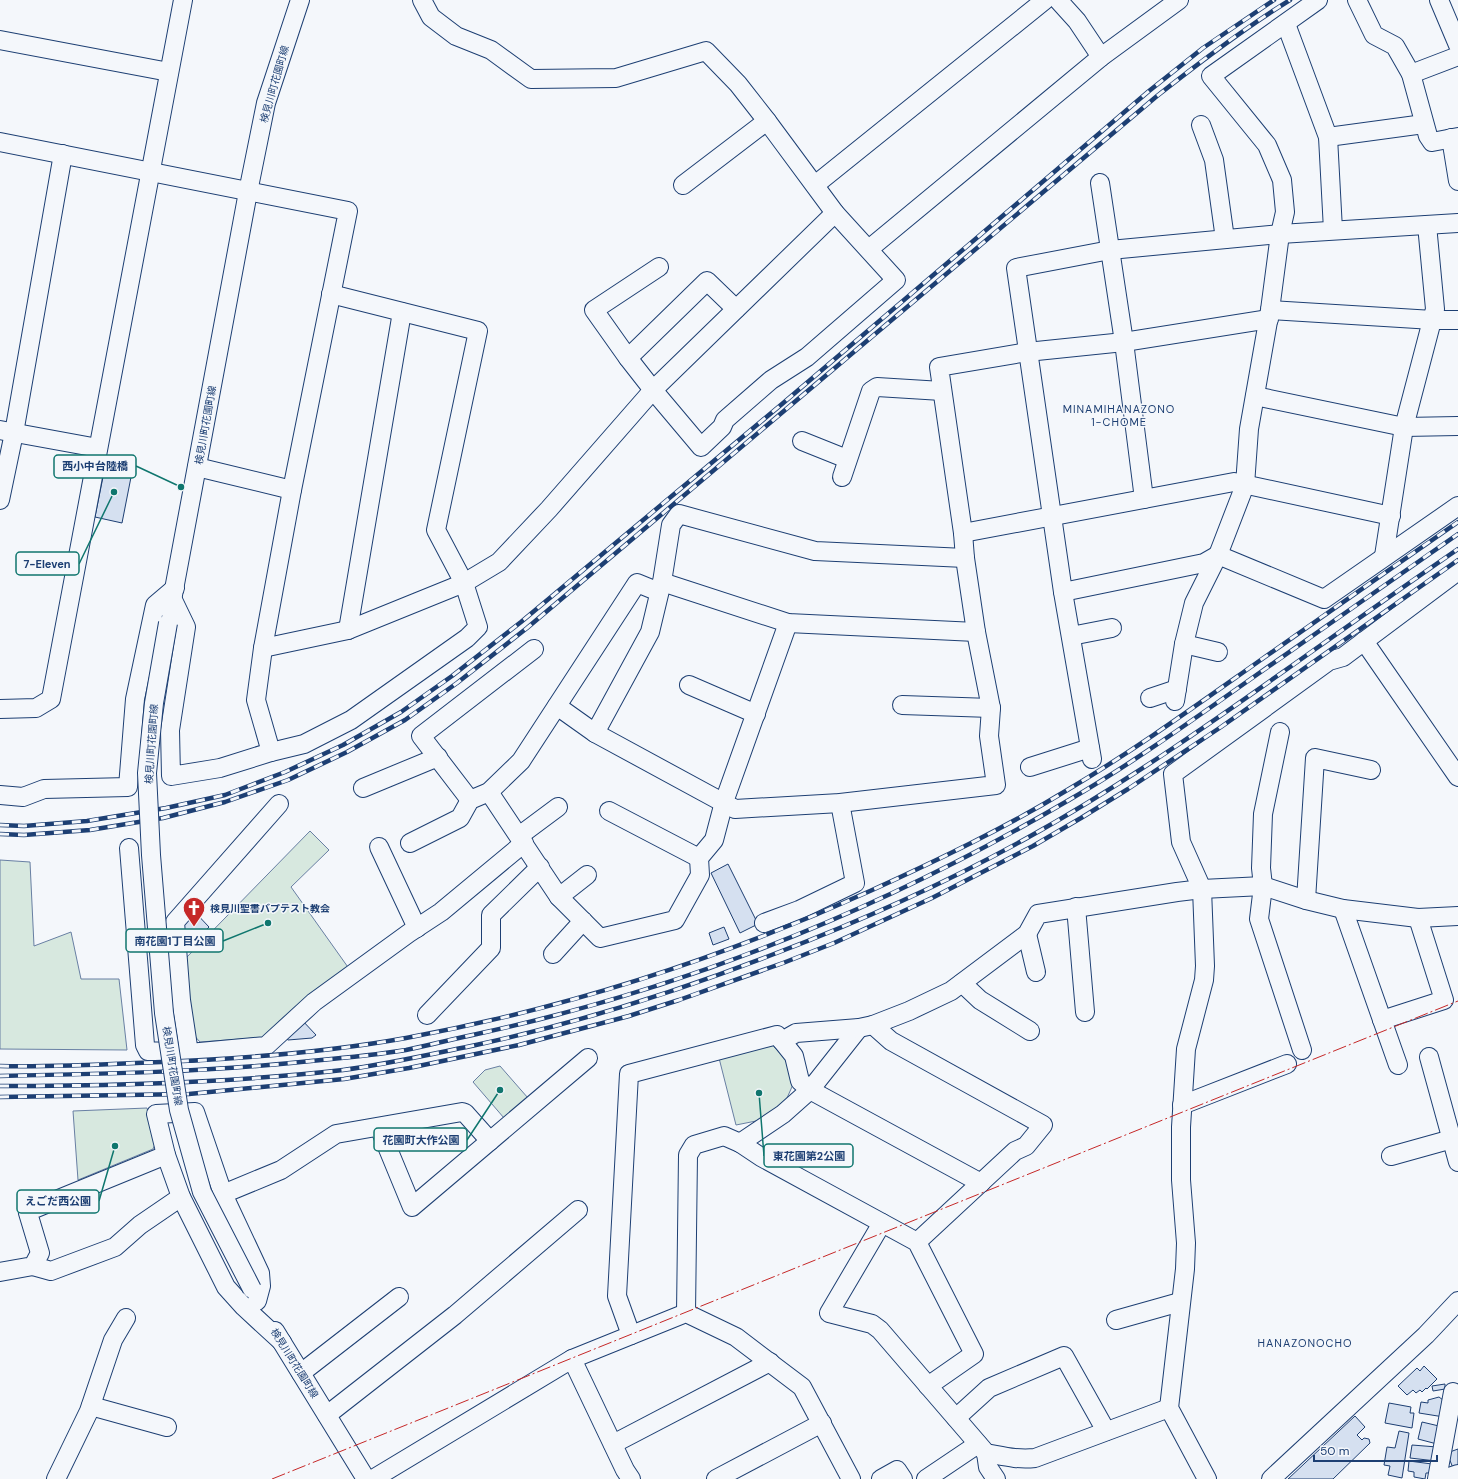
<svg xmlns="http://www.w3.org/2000/svg" width="1458" height="1479" viewBox="0 0 1458 1479" font-family="'DM Sans','Noto Sans JP',sans-serif">
<style>
.green{fill:#d7e8df;stroke:#687fa3}
.building{fill:#d5e0f0;stroke:#1d3f73}
.lines{fill:none;stroke-linecap:round;stroke-linejoin:round}
.minor-casing{stroke:#1d3f73;stroke-width:20}
.minor{stroke:#f4f7fb;stroke-width:18}
.rail-casing{stroke:#1d3f73;stroke-width:4.5}
.rail{stroke:#f4f7fb;stroke-width:3;stroke-dasharray:9;stroke-linecap:butt}
.minor-bridge-casing{stroke:#1d3f73;stroke-width:20;stroke-linecap:butt}
.minor-bridge{stroke:#f4f7fb;stroke-width:18}
.power{stroke:#c62828;stroke-width:1;stroke-dasharray:14 3 2 3;stroke-linecap:butt}
.labels{text-anchor:middle;stroke-width:3;stroke-linejoin:round;paint-order:stroke}
.street-label{font-size:10px;fill:#1d3f73;stroke:#f4f7fb}
.poi-label{font-size:10px;font-weight:bold;fill:#1d3f73;stroke:#f4f7fb;text-anchor:start}
.neighbourhood-label{font-size:11px;letter-spacing:1px;fill:#1d3f73;stroke:#f4f7fb}
.leader{fill:none;stroke:#0f766e;stroke-width:1.5}
.callout-dot{fill:#0f766e;stroke:#f4f7fb;stroke-width:1.5}
.callout{fill:#f4f7fb;stroke:#0f766e;stroke-width:1.5}
.callout-label{font-size:11px;text-anchor:middle;font-weight:bold;fill:#1d3f73}
</style>
<rect width="100%" height="100%" fill="#f4f7fb"/>
<g class="green">
<polygon points="310,831 329,850 291,887 350,970 268,1037 200,1042 191,1032 184,960"/>
<polygon points="0,860 30,862 34,946 71,932 81,979 119,979 127,1050 0,1049"/>
<polygon points="774,1045 789,1058 795,1080 783,1107 766,1119 736,1125 719,1058"/>
<polygon points="500,1066 528,1098 504,1118 473,1082 485,1070"/>
<polygon points="147,1108 156,1142 153,1149 78,1180 73,1111"/>
</g>
<g class="building">
<polygon points="106,462 133,467 122,523 95,517"/>
<polygon points="728,864 758,924 740,933 711,873"/>
<polygon points="192,909 209,927 192,945 184,936 182,919"/>
<polygon points="724,927 729,939 713,945 709,933"/>
<polygon points="301,1019 316,1035 312,1038 288,1040 283,1036"/>
<polygon points="1424,1366 1437,1379 1427,1389 1426,1388 1422,1392 1420,1390 1416,1393 1413,1390 1407,1395 1398,1386 1417,1368 1420,1371"/>
<polygon points="1445,1384 1445,1389 1433,1391 1432,1386"/>
<polygon points="1439,1397 1443,1400 1444,1417 1419,1413 1421,1402 1428,1403 1428,1400"/>
<polygon points="1389,1403 1411,1407 1410,1413 1414,1413 1412,1428 1385,1423"/>
<polygon points="1355,1416 1365,1427 1357,1435 1362,1440 1364,1438 1369,1439 1370,1443 1333,1479 1288,1479"/>
<polygon points="1422,1422 1439,1426 1437,1444 1418,1439"/>
<polygon points="1399,1431 1409,1433 1402,1478 1388,1475 1390,1466 1384,1465 1387,1447 1395,1448"/>
<polygon points="1412,1445 1437,1447 1436,1461 1410,1458"/>
<polygon points="1458,1449 1458,1466 1453,1468 1447,1453"/>
<polygon points="1409,1461 1432,1464 1431,1473 1426,1473 1425,1479 1414,1477 1414,1472 1408,1471"/>
</g>
<g class="lines">
<g class="minor-casing">
<g id="minor">
<polyline points="422,0 431,17 456,36 491,50 531,79 616,78 706,51 738,84 767,121 835,213 896,280 807,357 771,380 725,420 722,427 701,447 653,390 628,358 594,310 659,267"/>
<polyline points="1058,0 1077,21 1101,57"/>
<polyline points="1357,0 1374,35 1395,46 1411,74 1428,136 1432,142 1458,137"/>
<polyline points="1439,0 1458,45"/>
<polyline points="1286,24 1328,137 1333,230"/>
<polyline points="0,40 169,72"/>
<polyline points="1411,74 1458,56"/>
<polyline points="1201,125 1214,160 1225,239"/>
<polyline points="1328,137 1424,124"/>
<polyline points="1451,138 1458,181"/>
<polyline points="0,142 348,211 292,490"/>
<polyline points="1100,183 1124,342 1144,499"/>
<polyline points="683,185 767,121"/>
<polyline points="815,185 1045,0"/>
<polyline points="869,249 1101,57 1179,0"/>
<polyline points="1270,310 1433,320 1458,320"/>
<polyline points="628,358 707,281 736,309"/>
<polyline points="1255,396 1404,427 1458,426"/>
<polyline points="0,430 98,448"/>
<polyline points="802,441 847,459"/>
<polyline points="197,467 292,490 263,648 256,700 271,752"/>
<polyline points="842,477 871,391 877,387 942,391"/>
<polyline points="0,500 14,433 63,154"/>
<polyline points="963,533 1234,482 1391,516"/>
<polyline points="1384,556 1404,427 1435,309 1427,225"/>
<polyline points="662,582 788,623 976,632"/>
<polyline points="1063,592 1204,563 1218,555 1324,599 1458,506"/>
<polyline points="173,600 186,627 170,730 171,776 220,768 271,752 304,744 351,720 467,638 478,627 464,583 436,530 478,331 331,294"/>
<polyline points="170,611 248,192 266,103 300,0"/>
<polyline points="348,630 402,312"/>
<polyline points="1071,636 1112,628"/>
<polyline points="1364,641 1458,777"/>
<polyline points="1184,644 1218,652"/>
<polyline points="263,648 348,630 464,583 499,562 549,509 653,390 835,213"/>
<polyline points="689,685 756,714"/>
<polyline points="1150,698 1177,689"/>
<polyline points="1175,701 1184,644 1194,603 1218,555 1245,485 1249,429 1270,310 1280,234 1285,212 1282,180 1267,145 1211,76 1318,0"/>
<polyline points="902,705 991,708"/>
<polyline points="557,706 595,733 735,809 840,803 996,785 989,736 991,708 976,632 965,558 963,533 939,367 1027,352 1124,342 1269,319"/>
<polyline points="0,709 36,708 51,699 183,0"/>
<polyline points="1280,732 1263,814 1261,868 1263,886 1259,919 1302,1050"/>
<polyline points="595,733 650,632 662,582 671,525 679,514 815,551 965,558"/>
<polyline points="1092,759 1063,592 1016,268 1110,250 1280,234 1458,223"/>
<polyline points="1030,767 1090,748"/>
<polyline points="363,788 438,757"/>
<polyline points="489,792 559,897 600,938 675,920 700,875 699,858 714,840 724,802 788,623"/>
<polyline points="0,795 23,797 44,789 128,787 135,699 155,605 175,588"/>
<polyline points="470,800 421,736 534,649"/>
<polyline points="279,804 175,922 181,1000 189,1053 266,1046 314,1002 409,933 441,912 524,843"/>
<polyline points="609,811 699,858"/>
<polyline points="519,836 558,807"/>
<polyline points="410,843 460,818 470,800 489,792 521,761 637,583 659,592"/>
<polyline points="379,847 417,928"/>
<polyline points="129,848 145,1045 148,1051 184,1053"/>
<polyline points="559,897 587,875"/>
<polyline points="1306,900 1315,758 1371,770"/>
<polyline points="1076,907 1085,1012"/>
<polyline points="1343,909 1398,1065"/>
<polyline points="764,923 799,910 855,883 840,803"/>
<polyline points="1027,934 1036,972"/>
<polyline points="553,954 583,921"/>
<polyline points="962,983 980,1000 1030,1031"/>
<polyline points="427,1015 491,948 491,915 540,867"/>
<polyline points="1382,1020 1444,1000 1418,918"/>
<polyline points="873,1025 891,1041 1043,1125 1026,1146 1015,1151 917,1242"/>
<polyline points="782,1041 794,1056 800,1081 810,1090 981,1183"/>
<polyline points="1429,1057 1458,1162"/>
<polyline points="1182,1105 1287,1064"/>
<polyline points="379,1127 412,1207 588,1058"/>
<polyline points="740,1143 761,1157 917,1242 974,1354 928,1386"/>
<polyline points="1391,1156 1452,1139"/>
<polyline points="223,1194 281,1170 336,1134 462,1112 465,1113 490,1141"/>
<path d="M882 1223 829 1313 872 1324 880 1330 986 1453C1003 1456 1017 1460 1035 1458L1169 1408"/>
<polyline points="33,1266 51,1271 115,1247 140,1225 181,1197"/>
<polyline points="0,1272 33,1266 40,1253 28,1213 34,1209 166,1155"/>
<polyline points="257,1301 261,1286 260,1273 223,1194 195,1112 156,1114 166,1155 181,1197 226,1287 244,1307 282,1342"/>
<polyline points="686,1313 688,1155 694,1145 724,1136 740,1143 783,1114 810,1090 859,1028"/>
<polyline points="1116,1320 1180,1302"/>
<polyline points="275,1331 366,1479"/>
<polyline points="631,1335 617,1296 629,1074 777,1035 782,1041 796,1033 859,1028 873,1025 909,1011 951,991 1027,934 1038,914 1177,892 1202,889 1263,886 1306,900 1343,909 1418,918 1458,916"/>
<polyline points="572,1359 625,1470 631,1479"/>
<polyline points="301,1373 399,1297"/>
<polyline points="91,1406 167,1427"/>
<polyline points="327,1415 455,1315 578,1210"/>
<polyline points="956,1418 989,1388 1064,1356 1106,1431"/>
<polyline points="613,1444 770,1362"/>
<polyline points="986,1453 988,1467 996,1479"/>
<polyline points="56,1479 89,1411 113,1340 126,1318"/>
<polyline points="373,1479 572,1359 686,1313 736,1337 802,1387 851,1479"/>
<polyline points="716,1479 822,1423"/>
<polyline points="881,1479 897,1470 903,1479"/>
<polyline points="926,1479 978,1444"/>
<polyline points="1207,1479 1169,1408 1185,1269 1186,1243 1181,1180 1181,1127 1186,1049 1204,980 1205,966 1202,889 1181,842 1173,774 1329,661 1343,657 1458,571"/>
<polyline points="1271,1479 1426,1335 1458,1301"/>
<polyline points="1437,1479 1453,1392"/>
<polyline points="1443,1479 1458,1474"/>
</g>
</g>
<use href="#minor" class="minor"/>
<g class="rail-casing">
<g id="rail">
<polyline points="0,825 24,826 87,821 166,808 225,795 285,772 343,745 401,712 452,676 521,622 782,404 1149,91 1203,48 1274,0"/>
<path d="M0 834 24 835 90 830 163 818 225 802 288 780 347 752 405 720 457 683 527 628 1157 96C1200 62 1243 29 1290 0"/>
<path d="M0 1066C45 1067 91 1065 136 1063 226 1060 317 1054 406 1038 568 1008 720 959 870 891 938 860 1005 828 1069 789 1133 751 1194 707 1255 664 1323 616 1390 569 1458 522"/>
<path d="M0 1076C104 1074 208 1072 311 1061 343 1058 375 1055 406 1050 430 1045 453 1039 477 1034 685 989 885 908 1069 800 1133 763 1194 719 1255 676 1323 629 1390 581 1458 534"/>
<path d="M0 1086C114 1086 229 1083 343 1070 388 1064 432 1054 476 1045 578 1023 676 992 774 954 861 921 946 883 1027 838 1128 782 1221 716 1314 650 1362 616 1410 582 1458 549"/>
<polyline points="0,1097 189,1094 344,1079 409,1068 519,1045 629,1016 679,1000 783,963 834,943 932,898 1033,846 1081,818 1128,789 1221,727 1458,560"/>
</g>
</g>
<use href="#rail" class="rail"/>
<g class="minor-bridge-casing">
<polyline id="minor-bridge" points="168,623 154,703 147,773 151,855 164,1013 179,1110 202,1192 252,1289"/>
</g>
<use href="#minor-bridge" class="minor-bridge"/>
<polyline class="power" points="272,1479 1458,1001"/>
</g>
<defs>
<g id="church-pin" transform="scale(1.15)"><path d="M0 17L-7.5 6A9.5 9.5 0 1 1 7.5 6Z" fill="#c62828" stroke="#f4f7fb"/><path d="M-1.2-6h2.4v3.5h3.3v2.4h-3.3V6h-2.4V-.1h-3.3v-2.4h3.3Z" fill="#fff"/></g>
</defs>
<g fill-rule="evenodd">
<use href="#church-pin" x="194" y="908"/>
</g>
<g class="labels">
<g class="street-label">
<text transform="translate(274 84) rotate(-74)" y="4">検見川町花園町線</text>
<text transform="translate(205 425) rotate(-80)" y="4">検見川町花園町線</text>
<text transform="translate(151 744) rotate(-86)" y="4">検見川町花園町線</text>
<text transform="translate(173 1066) rotate(81)" y="4">検見川町花園町線</text>
<text transform="translate(295 1363) rotate(58)" y="4">検見川町花園町線</text>
</g>
<g class="poi-label">
<text x="210" y="912">検見川聖書バプテスト教会</text>
</g>
<g class="neighbourhood-label">
<text x="1119" y="413">MINAMIHANAZONO<tspan x="1119" dy="13">1-CHOME</tspan></text>
<text x="1305" y="1347">HANAZONOCHO</text>
</g>
</g>
<path class="leader" d="M181 487L136 466M114 492L79 564M268 923L223 941M500 1090L467 1140M759 1093L764 1156M115 1146L99 1201"/>
<g class="callout-dot">
<circle cx="181" cy="487" r="4"/>
<circle cx="114" cy="492" r="4"/>
<circle cx="268" cy="923" r="4"/>
<circle cx="500" cy="1090" r="4"/>
<circle cx="759" cy="1093" r="4"/>
<circle cx="115" cy="1146" r="4"/>
</g>
<g class="callout">
<rect x="54" y="455" width="82" height="23" rx="4"/>
<rect x="16" y="552" width="63" height="23" rx="4"/>
<rect x="126" y="929" width="97" height="23" rx="4"/>
<rect x="374" y="1128" width="93" height="23" rx="4"/>
<rect x="764" y="1144" width="89" height="23" rx="4"/>
<rect x="17" y="1190" width="82" height="23" rx="4"/>
</g>
<g class="callout-label">
<text x="95" y="470">西小中台陸橋</text>
<text x="47" y="568">7-Eleven</text>
<text x="175" y="945">南花園1丁目公園</text>
<text x="421" y="1144">花園町大作公園</text>
<text x="809" y="1160">東花園第2公園</text>
<text x="58" y="1205">えごだ西公園</text>
</g>
<path d="M1314 1455v6h123v-6" fill="none" stroke="#1d3f73" stroke-width="2"/>
<text x="1320" y="1455" font-size="12" fill="#1d3f73" stroke="#f4f7fb" stroke-width="3" paint-order="stroke">50 m</text>
</svg>
